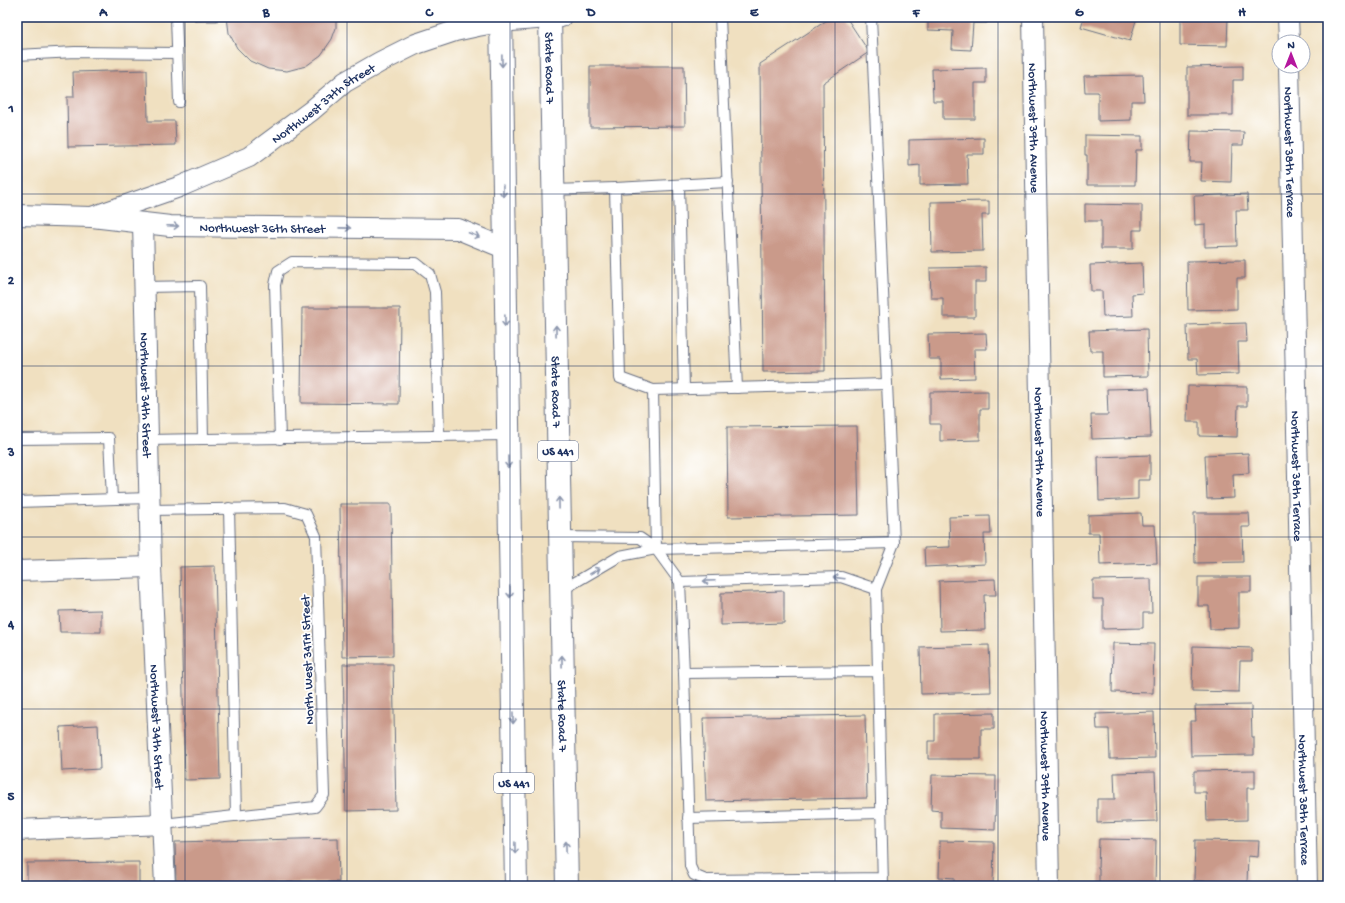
<svg xmlns="http://www.w3.org/2000/svg" width="1345" height="903" viewBox="0 0 1345 903" font-family="'Gochi Hand',sans-serif">
<style>
.building{fill:#ca9a8a}
.lines{fill:none;stroke-linecap:round;stroke-linejoin:round}
.lane-casing{stroke:#666d80;stroke-width:12}
.street-casing{stroke:#666d80;stroke-width:22}
.primary-casing{stroke:#666d80;stroke-width:24}
.lane{stroke:#fff;stroke-width:10}
.street{stroke:#fff;stroke-width:20}
.primary{stroke:#fff;stroke-width:22}
.oneway{stroke:#8d97ae}
.grid{fill:none;stroke:#1b2f5e;stroke-width:1;stroke-opacity:0.55}
.labels{text-anchor:middle;stroke-width:3.5;stroke-linejoin:round;paint-order:stroke}
.shield{fill:#fff;stroke:#5f6d8e;stroke-width:1}
.shield-label{font-size:12px;font-weight:bold;fill:#1b2f5e}
.street-label{font-size:13px;fill:#1b2f5e;stroke:#fff}
.neatline{fill:none;stroke:#1b2f5e;stroke-width:1.5}
.grid-label{font-size:13px;text-anchor:middle;font-weight:bold;fill:#1b2f5e}
</style>
<rect width="100%" height="100%" fill="#fff"/>
<filter id="ink" filterUnits="userSpaceOnUse"><feTurbulence type="fractalNoise" baseFrequency=".025" numOctaves="2"/><feDisplacementMap in="SourceGraphic" scale="8" xChannelSelector="R" yChannelSelector="G"/><feConvolveMatrix kernelMatrix="1 2 1 2 8 2 1 2 1" color-interpolation-filters="sRGB"/></filter>
<filter id="wash" filterUnits="userSpaceOnUse"><feTurbulence type="fractalNoise" baseFrequency=".012" numOctaves="4" result="noise"/><feDisplacementMap in="SourceGraphic" scale="16" xChannelSelector="R" yChannelSelector="G"/><feGaussianBlur stdDeviation="0.9" result="paint"/><feColorMatrix in="noise" values="0 0 0 0 0 0 0 0 0 0 0 0 0 0 0 0 0 1.4 0 .05"/><feComposite in="paint" operator="in"/></filter>
<g filter="url(#wash)">
<rect width="100%" height="100%" fill="#f0e0c0"/>
<g id="blocks">
<g class="building">
<rect x="195" y="17" width="22" height="4"/>
<polygon points="227,17 336,17 336,28 332,39 321,55 306,66 287,71 268,69 250,61 237,48 229,33"/>
<polygon points="832,17 846,17 869,52 823,83 825,371 763,372 760,64"/>
<polygon points="928,17 988,17 987,23 973,23 971,50 952,49 953,31 928,30"/>
<polygon points="1084,17 1137,17 1130,41 1081,27"/>
<polygon points="1180,17 1228,17 1227,46 1180,45"/>
<polygon points="590,66 684,66 685,126 590,127"/>
<polygon points="1243,66 1243,80 1233,80 1233,115 1187,115 1187,67"/>
<polygon points="986,68 986,83 975,83 975,119 943,119 943,101 933,101 932,69"/>
<polygon points="147,70 148,121 175,121 176,145 68,147 67,97 74,97 73,72"/>
<polygon points="1143,75 1144,101 1131,101 1131,120 1098,121 1098,92 1085,92 1084,76"/>
<polygon points="1191,131 1244,132 1243,145 1232,145 1231,182 1201,181 1202,162 1190,162"/>
<polygon points="1085,135 1142,136 1142,150 1136,150 1135,185 1087,185 1087,155 1085,155"/>
<polygon points="984,138 984,154 967,154 968,184 920,185 920,165 909,166 909,140"/>
<polygon points="1247,194 1248,210 1236,210 1237,246 1205,247 1205,224 1195,225 1194,196"/>
<polygon points="989,201 989,215 982,215 983,251 932,252 931,202"/>
<polygon points="1085,204 1142,205 1142,230 1133,230 1133,249 1101,249 1101,221 1085,221"/>
<polygon points="1245,260 1245,278 1237,278 1237,309 1188,310 1187,261"/>
<polygon points="1142,263 1143,293 1132,294 1133,316 1103,317 1102,291 1091,291 1090,265"/>
<polygon points="986,267 986,282 975,282 975,317 943,317 943,298 931,298 930,268"/>
<polygon points="302,308 400,308 399,404 301,403"/>
<polygon points="1246,323 1247,342 1238,342 1239,374 1198,375 1197,359 1188,359 1187,325"/>
<polygon points="1147,329 1148,376 1103,377 1103,351 1090,351 1089,331"/>
<polygon points="986,333 987,349 974,349 975,378 941,379 941,359 929,359 928,334"/>
<polygon points="1188,386 1247,387 1247,406 1238,406 1237,437 1199,436 1199,422 1187,422"/>
<polygon points="1149,388 1151,437 1092,439 1091,415 1108,415 1107,389"/>
<polygon points="988,391 988,409 980,409 980,440 940,441 940,424 930,424 930,392"/>
<polygon points="857,426 859,515 728,517 727,427"/>
<polygon points="1248,453 1249,473 1233,474 1234,498 1207,499 1205,455"/>
<polygon points="1150,455 1150,480 1138,480 1138,499 1099,501 1098,457"/>
<polygon points="340,504 391,504 393,656 342,657"/>
<polygon points="1141,513 1142,525 1155,525 1157,563 1100,565 1099,533 1088,533 1088,515"/>
<polygon points="1194,513 1249,513 1250,527 1242,527 1243,562 1195,563"/>
<polygon points="990,516 991,534 984,534 985,564 925,567 924,548 950,547 949,517"/>
<polygon points="215,566 220,779 185,780 180,567"/>
<polygon points="1198,577 1251,577 1251,592 1239,592 1239,628 1210,629 1209,606 1198,606"/>
<polygon points="995,579 996,595 984,595 985,630 940,631 939,581"/>
<polygon points="1151,579 1152,613 1143,613 1143,628 1103,629 1103,599 1093,599 1093,580"/>
<polygon points="784,591 784,623 721,625 721,593"/>
<polygon points="101,610 101,632 60,632 59,611"/>
<polygon points="1113,643 1154,644 1153,693 1112,692"/>
<polygon points="989,645 991,692 921,694 920,647"/>
<polygon points="1193,646 1252,648 1252,661 1240,661 1239,692 1192,691"/>
<polygon points="343,664 393,664 396,810 346,811"/>
<polygon points="1251,705 1252,737 1254,737 1254,755 1191,756 1190,721 1196,721 1195,706"/>
<polygon points="1154,712 1155,758 1110,759 1109,729 1097,729 1096,714"/>
<polygon points="994,713 994,729 981,729 981,759 928,759 928,741 935,741 935,714"/>
<polygon points="865,715 867,798 706,801 703,718"/>
<polygon points="98,725 100,769 62,771 60,727"/>
<polygon points="1255,770 1255,788 1247,788 1247,820 1207,821 1206,792 1194,792 1194,771"/>
<polygon points="1155,772 1157,821 1097,823 1097,799 1115,799 1114,773"/>
<polygon points="932,775 996,776 995,830 941,828 941,811 931,810"/>
<polygon points="338,838 339,882 176,885 175,842"/>
<polygon points="1099,839 1156,840 1155,886 1099,886 1099,869 1098,869"/>
<polygon points="1195,840 1259,841 1258,857 1248,856 1247,883 1194,881"/>
<polygon points="940,841 994,842 993,886 954,886 954,878 939,877"/>
<polygon points="139,862 139,886 27,886 27,863"/>
</g>
</g>
</g>
<g filter="url(#ink)">
<use href="#blocks" fill-opacity="0" stroke="#666d80" stroke-width="1"/>
<g class="lines">
<g class="lane-casing">
<g id="lane">
<polyline points="176,17 179,102"/>
<polyline points="720,17 737,388"/>
<polyline points="871,17 894,543 876,589 878,671"/>
<polyline points="17,55 75,52 177,53"/>
<polyline points="679,185 684,389"/>
<polyline points="615,188 728,182"/>
<polyline points="553,190 615,188 620,378 653,390"/>
<polyline points="144,287 200,286 203,439 148,440"/>
<polyline points="17,439 109,438 112,499"/>
<polyline points="203,439 508,435"/>
<polyline points="280,439 275,285 278,271 292,262 416,263 430,274 435,292 439,436"/>
<polyline points="17,502 150,498"/>
<polyline points="229,508 236,816"/>
<polyline points="150,510 285,508 306,514 316,536 324,795 315,807 163,824"/>
<polyline points="560,537 640,538 656,549 680,582 684,673"/>
<polyline points="656,549 653,390 887,384"/>
<polyline points="680,582 841,577 876,589"/>
<polyline points="562,590 620,556 656,549 894,543"/>
<polyline points="688,818 881,813"/>
<polyline points="883,878 706,880 694,875 690,866 684,673 878,671 883,886"/>
</g>
</g>
<g class="street-casing">
<g id="street">
<path id="s1" d="M1033 17 1049 886"/>
<polyline points="1288,17 1289,42"/>
<path id="s2" d="M1289 66 1307 886"/>
<path id="s3" d="M17 215 92 217 170 226 458 229 504 248"/>
<path id="s4" d="M92 217 179 187 249 157 311 111 345 82 380 62 416 44 455 31 478 26 501 22 561 17"/>
<path id="s5" d="M143 223 151 567 165 886"/>
<polyline points="17,571 151,567"/>
<polyline points="17,830 163,824"/>
</g>
</g>
<g class="primary-casing">
<g id="primary">
<polyline points="501,17 516,886"/>
<path id="s6" d="M550 17 567 886"/>
</g>
</g>
<use href="#lane" class="lane"/>
<use href="#street" class="street"/>
<use href="#primary" class="primary"/>
</g>
<defs><path id="oneway-shaft" d="M-6 0H5M1.5-3L5.5 0L1.5 3" fill="none" stroke-width="1.6" stroke-linecap="round" stroke-linejoin="round"/></defs>
<g class="oneway">
<use href="#oneway-shaft" transform="translate(502 61) rotate(89)"/>
<use href="#oneway-shaft" transform="translate(503 191) rotate(89)"/>
<use href="#oneway-shaft" transform="translate(173 226) rotate(2)"/>
<use href="#oneway-shaft" transform="translate(345 228) rotate(1)"/>
<use href="#oneway-shaft" transform="translate(474 235) rotate(22)"/>
<use href="#oneway-shaft" transform="translate(505 321) rotate(89)"/>
<use href="#oneway-shaft" transform="translate(556 331) rotate(-91)"/>
<use href="#oneway-shaft" transform="translate(508 462) rotate(89)"/>
<use href="#oneway-shaft" transform="translate(559 503) rotate(-91)"/>
<use href="#oneway-shaft" transform="translate(595 571) rotate(-30)"/>
<use href="#oneway-shaft" transform="translate(839 578) rotate(-173)"/>
<use href="#oneway-shaft" transform="translate(709 581) rotate(178)"/>
<use href="#oneway-shaft" transform="translate(510 592) rotate(89)"/>
<use href="#oneway-shaft" transform="translate(562 661) rotate(-91)"/>
<use href="#oneway-shaft" transform="translate(513 718) rotate(89)"/>
<use href="#oneway-shaft" transform="translate(566 847) rotate(-91)"/>
<use href="#oneway-shaft" transform="translate(515 848) rotate(89)"/>
</g>
</g>
<path class="grid" d="M185 17V886M347 17V886M510 17V886M672 17V886M835 17V886M998 17V886M1160 17V886M17 194H1328M17 366H1328M17 537H1328M17 709H1328"/>
<g class="labels">
<g class="shield">
<rect x="538" y="441" width="40" height="20" rx="3"/>
<rect x="494" y="773" width="40" height="20" rx="3"/>
</g>
<g class="shield-label">
<text x="558" y="455">US 441</text>
<text x="514" y="787">US 441</text>
</g>
<g class="street-label">
<text dy="5" stroke="none"><textPath href="#s6" startOffset="51">State Road 7</textPath></text>
<text dy="5" stroke="none"><textPath href="#s4" startOffset="260">Northwest 37th Street</textPath></text>
<text dy="5" stroke="none"><textPath href="#s1" startOffset="111">Northwest 39th Avenue</textPath></text>
<text dy="5" stroke="none"><textPath href="#s2" startOffset="86">Northwest 38th Terrace</textPath></text>
<text dy="5" stroke="none"><textPath href="#s3" startOffset="246">Northwest 36th Street</textPath></text>
<text dy="5" stroke="none"><textPath href="#s6" startOffset="375">State Road 7</textPath></text>
<text dy="5" stroke="none"><textPath href="#s5" startOffset="172">Northwest 34th Street</textPath></text>
<text dy="5" stroke="none"><textPath href="#s1" startOffset="435">Northwest 39th Avenue</textPath></text>
<text dy="5" stroke="none"><textPath href="#s2" startOffset="410">Northwest 38th Terrace</textPath></text>
<text transform="translate(306 660) rotate(-92)" y="5">North West 34TH Street</text>
<text dy="5" stroke="none"><textPath href="#s6" startOffset="699">State Road 7</textPath></text>
<text dy="5" stroke="none"><textPath href="#s5" startOffset="504">Northwest 34th Street</textPath></text>
<text dy="5" stroke="none"><textPath href="#s1" startOffset="759">Northwest 39th Avenue</textPath></text>
<text dy="5" stroke="none"><textPath href="#s2" startOffset="734">Northwest 38th Terrace</textPath></text>
</g>
</g>
<rect width="1345" height="903" fill="none" stroke="#fff" stroke-width="44"/>
<g transform="translate(1291 54)"><circle r="19" fill="#ffffff" stroke="#a4acbf"/>
<path d="M0-3L7 15L0 10L-7 15Z" fill="#b5179e"/>
<text y="-6" font-size="11" font-weight="bold" text-anchor="middle" fill="#1b2f5e">N</text>
</g>
<rect x="22" y="22" width="1301" height="859" class="neatline"/>
<g class="grid-label">
<text x="103" y="16">A</text>
<text x="266" y="16">B</text>
<text x="429" y="16">C</text>
<text x="591" y="16">D</text>
<text x="754" y="16">E</text>
<text x="916" y="16">F</text>
<text x="1079" y="16">G</text>
<text x="1242" y="16">H</text>
<text x="11" y="112">1</text>
<text x="11" y="284">2</text>
<text x="11" y="456">3</text>
<text x="11" y="628">4</text>
<text x="11" y="800">5</text>
</g>
</svg>
